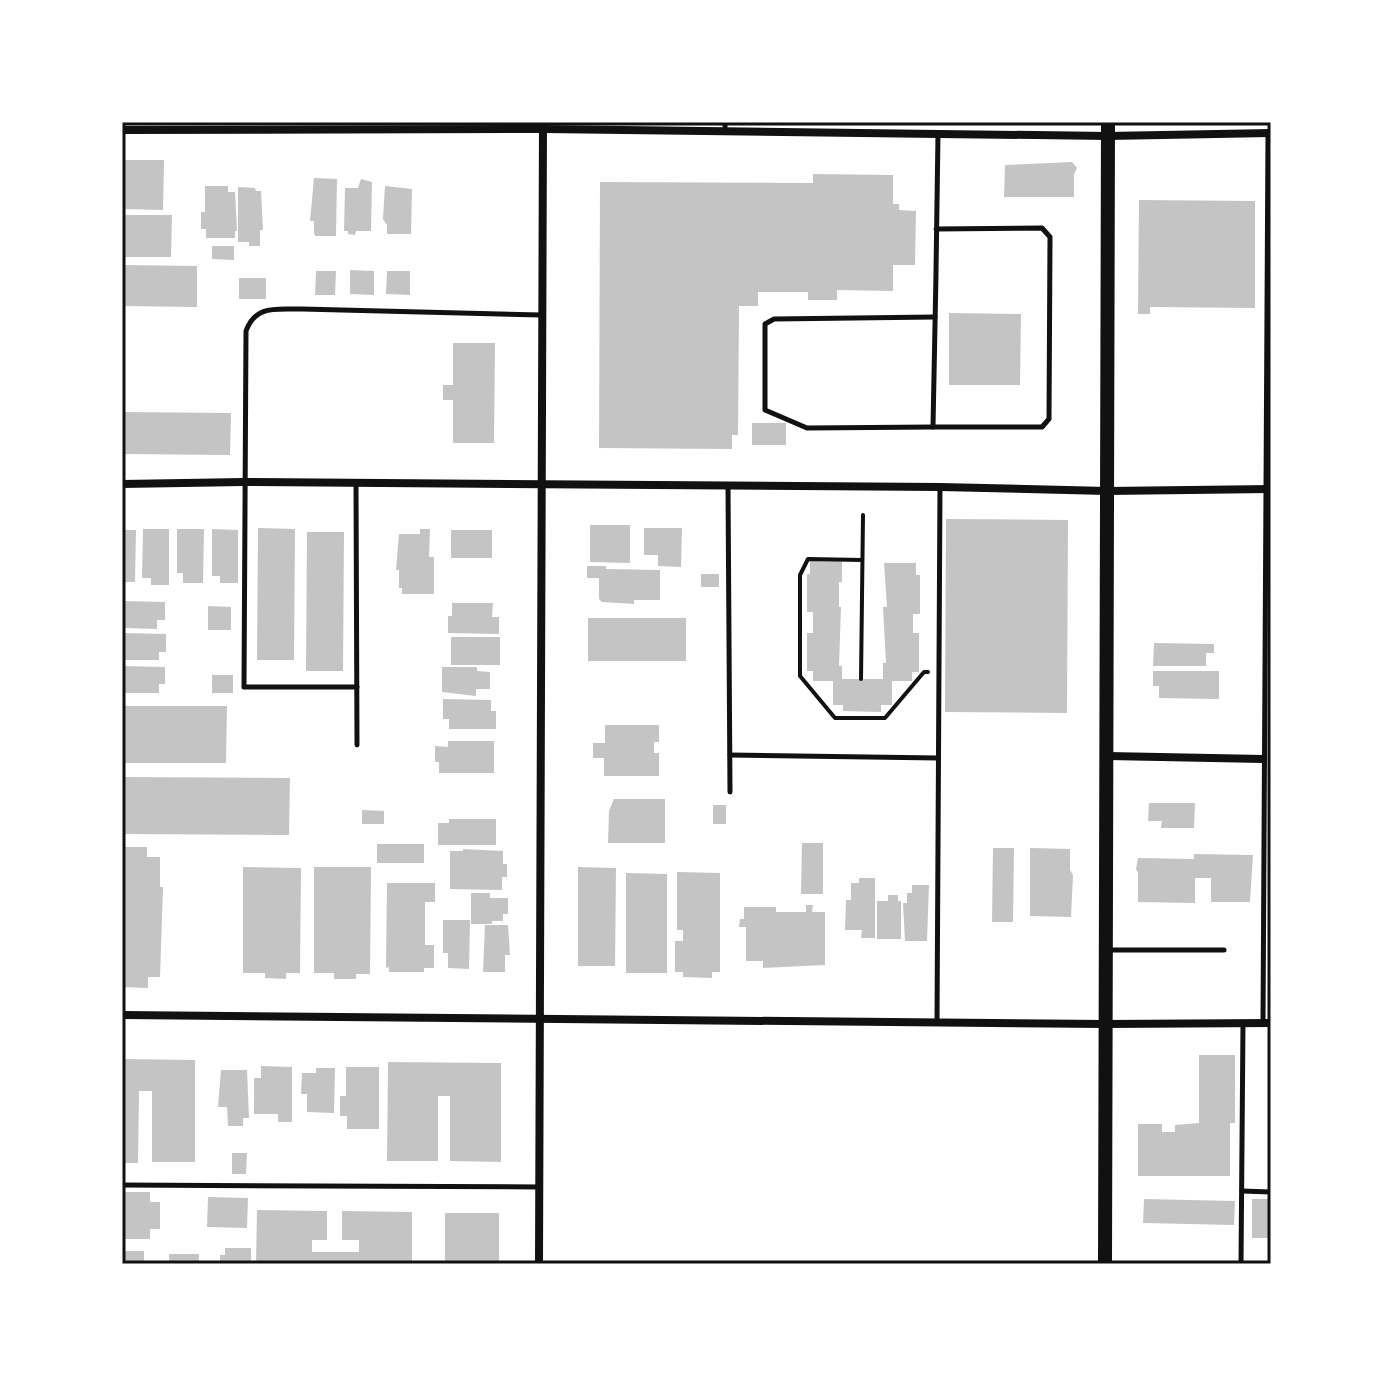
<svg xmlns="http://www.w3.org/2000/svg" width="1393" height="1386" viewBox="0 0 1393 1386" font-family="'Alegreya Sans',sans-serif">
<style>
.building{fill:#c4c4c4}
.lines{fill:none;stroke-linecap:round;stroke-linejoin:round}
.path{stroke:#111;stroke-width:4}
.service{stroke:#111;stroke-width:5}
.minor{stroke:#111;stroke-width:8}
.tertiary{stroke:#111;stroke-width:14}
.neatline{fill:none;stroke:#111;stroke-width:3}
</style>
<rect width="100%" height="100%" fill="#fff"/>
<g class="building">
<polygon points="122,160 164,160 163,210 122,209"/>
<polygon points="1072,162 1077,168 1074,174 1074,197 1004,197 1005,165"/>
<polygon points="813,174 893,175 893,204 899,204 899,210 916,211 915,265 893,265 893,291 837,290 837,300 808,300 808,292 758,292 758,306 739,306 738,435 732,435 732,449 599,448 600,182 813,183"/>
<polygon points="314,178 337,179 336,236 315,236 314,232 314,221 310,221"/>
<polygon points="361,179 372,182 371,231 356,231 355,235 348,234 348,231 344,231 345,188 358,188"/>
<polygon points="205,186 228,186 228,192 235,192 237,231 235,231 235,238 206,238 206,229 201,229 201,212 205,212"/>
<polygon points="385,186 412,189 411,234 387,234 387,225 383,219"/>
<polygon points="238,187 255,188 256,191 261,191 263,230 260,230 260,246 249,246 249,242 238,242"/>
<polygon points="1139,200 1255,201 1255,308 1150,307 1150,314 1138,314"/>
<polygon points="122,215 172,215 171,257 122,257"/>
<polygon points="212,246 234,246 234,260 212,259"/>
<polygon points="122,265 197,266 197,307 122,306"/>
<polygon points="350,270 374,271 374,295 350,294"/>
<polygon points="316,271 336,271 335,295 315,295"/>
<polygon points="387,271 410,271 410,295 386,294"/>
<rect x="239" y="278" width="27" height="21"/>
<polygon points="949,313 1021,314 1020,385 949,385"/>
<polygon points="453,343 495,343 494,443 453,443 453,400 443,400 443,385 453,385"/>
<polygon points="122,412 231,413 230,455 122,454"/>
<rect x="752" y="423" width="34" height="22"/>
<polygon points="946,519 1068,520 1067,713 945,712"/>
<polygon points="590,525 630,525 630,563 590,562"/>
<polygon points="258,528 295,529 294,660 257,660"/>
<polygon points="644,528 682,528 681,567 658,566 658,555 644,555"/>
<polygon points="143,529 169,529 169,585 151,585 151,578 142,578"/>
<polygon points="177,529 204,529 203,583 183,583 183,573 177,573"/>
<polygon points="212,529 238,530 238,583 220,583 220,576 212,576"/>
<polygon points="420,529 430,529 429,557 434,557 434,594 402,594 402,588 399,588 399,570 396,570 399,534 420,534"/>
<polygon points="122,530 136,530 135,582 123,582"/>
<rect x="451" y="530" width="41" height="28"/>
<polygon points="307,532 344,532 343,671 306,671"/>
<polygon points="810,561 842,561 842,582 839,582 839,607 841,607 839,666 842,666 842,679 883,679 883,663 886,663 883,607 887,607 884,563 916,563 916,575 920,575 920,614 913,614 913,633 919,633 919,672 912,672 912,681 892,681 892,705 881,705 881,712 843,711 843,705 833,705 833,681 813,681 813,671 807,671 807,633 813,633 813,612 807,612 807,574 810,574"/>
<polygon points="587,566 606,566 606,569 660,570 660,600 634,600 634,604 602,602 599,599 599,578 587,578"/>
<rect x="701" y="574" width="18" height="13"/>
<polygon points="122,601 165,602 165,620 157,620 157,629 122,628"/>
<polygon points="452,603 493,603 492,617 499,617 499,634 448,633 448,616 452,616"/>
<polygon points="208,606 231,607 231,630 208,630"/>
<rect x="588" y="618" width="98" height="43"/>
<polygon points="122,633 166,634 166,652 159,652 159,660 122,660"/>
<rect x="451" y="637" width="49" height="28"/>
<polygon points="1154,643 1214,644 1214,653 1206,653 1206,666 1153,666"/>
<polygon points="122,666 165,667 165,684 159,684 159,693 122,693"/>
<polygon points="442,667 477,667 477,671 490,672 490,689 476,689 476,696 442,692"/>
<polygon points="1153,671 1219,671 1219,699 1159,698 1159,686 1153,686"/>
<rect x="212" y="675" width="21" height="18"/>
<polygon points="443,699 491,700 491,711 496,711 496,729 449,729 449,719 443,719"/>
<polygon points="122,706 227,706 226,763 122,763"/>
<polygon points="605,725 659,725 659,742 654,742 654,753 659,753 659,776 604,776 604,758 593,758 593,743 605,743"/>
<polygon points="448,741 494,741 494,773 439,773 439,762 435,762 435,746 448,747"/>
<polygon points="122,777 290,778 289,835 122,834"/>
<polygon points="614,799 665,799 665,843 608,843 609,811"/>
<polygon points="1149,803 1195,803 1194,828 1161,828 1162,821 1148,821"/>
<rect x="713" y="805" width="13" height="19"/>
<polygon points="362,810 384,811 384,824 362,824"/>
<polygon points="449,819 496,819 496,845 438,845 438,823 449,823"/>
<polygon points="802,843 823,843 823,894 801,894"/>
<rect x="377" y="844" width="47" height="19"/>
<polygon points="122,847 147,847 147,857 160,857 160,887 163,887 160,977 148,977 148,988 122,987"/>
<polygon points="993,848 1014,848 1013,922 992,922"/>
<polygon points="1030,848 1070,849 1070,870 1073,875 1071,917 1030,916"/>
<polygon points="463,849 503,851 503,864 507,864 507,877 502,877 502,890 450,889 450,851 463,851"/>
<polygon points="1194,854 1253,855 1250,902 1211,902 1211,878 1195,878 1195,903 1138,902 1138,873 1136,869 1138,858 1194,859"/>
<polygon points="243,867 301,868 300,973 286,973 286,979 265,978 265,973 243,973"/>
<polygon points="314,867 371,867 370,974 356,974 356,979 334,979 334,973 314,973"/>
<polygon points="578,867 616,868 615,966 578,966"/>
<polygon points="677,872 720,873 720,972 712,972 712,978 683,977 683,972 675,972 675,941 683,941 683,930 677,930"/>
<polygon points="626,873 667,874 667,973 626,973"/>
<polygon points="859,878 875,878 875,938 861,938 862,930 845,930 846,900 851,900 851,883 859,883"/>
<polygon points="387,883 435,883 435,902 425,902 425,945 434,945 434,968 424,968 424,972 389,972 389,967 386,968"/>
<polygon points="912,885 929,885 927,941 905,941 903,903 907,903 907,893 912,893"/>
<polygon points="471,893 490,893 490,898 508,898 508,914 503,914 503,921 492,921 492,924 471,924"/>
<polygon points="888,895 898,895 898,901 901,901 901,939 877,939 877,901 888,901"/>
<polygon points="806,905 813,905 812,912 825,912 825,965 763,968 763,961 746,961 746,927 739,927 740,919 744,919 744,907 776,907 776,912 806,912"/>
<polygon points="443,920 470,920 469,969 448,968 448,953 443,953"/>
<polygon points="485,925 508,925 510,955 505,955 505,972 483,972"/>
<polygon points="1199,1055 1235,1055 1235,1123 1230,1123 1230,1176 1138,1176 1138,1124 1162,1124 1162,1132 1175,1132 1175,1125 1199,1123"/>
<polygon points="122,1059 195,1060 195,1162 152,1162 152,1091 139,1091 138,1163 122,1163"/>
<polygon points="388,1062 501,1063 501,1162 450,1161 450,1096 438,1096 438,1161 387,1161"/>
<polygon points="261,1066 292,1067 292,1122 278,1122 278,1114 254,1114 254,1078 261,1078"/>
<polygon points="346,1067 379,1067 379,1129 347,1129 347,1116 340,1116 340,1096 346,1096"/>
<polygon points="316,1068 335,1068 334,1113 307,1112 307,1094 301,1094 302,1073 316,1073"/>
<polygon points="221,1070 247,1070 249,1118 243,1118 243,1126 228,1126 227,1107 218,1107"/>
<polygon points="232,1153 247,1153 246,1174 232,1174"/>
<polygon points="122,1192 150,1192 150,1202 160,1202 160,1229 150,1229 150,1239 122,1239"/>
<polygon points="208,1197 248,1198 247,1228 207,1227"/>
<polygon points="1144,1199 1235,1201 1234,1225 1143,1223"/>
<rect x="1252" y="1199" width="19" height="39"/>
<polygon points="257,1210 327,1211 327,1240 312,1240 312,1252 359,1252 359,1240 342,1240 342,1211 412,1212 412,1264 256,1264"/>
<rect x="445" y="1213" width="54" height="51"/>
<polygon points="225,1248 251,1248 251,1264 220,1264 220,1255 225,1255"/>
<polygon points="125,1251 144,1251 144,1264 122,1264"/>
<rect x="169" y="1254" width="30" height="10"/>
</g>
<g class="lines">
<g class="path">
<polyline points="862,560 808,559 800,575 800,676 835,718 885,718 924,672 928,672"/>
<polyline points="861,679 863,515"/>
</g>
<g class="service">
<polyline points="725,130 725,122"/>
<path d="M936 229 1042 228 1050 237 1049 419 1042 427H933C935 329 937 232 938 134"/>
<polyline points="933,427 807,428 765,410 765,324 774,319 935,317"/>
<polyline points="356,483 357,745"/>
<polyline points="728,486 730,792"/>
<path d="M357 687H244L246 331C256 304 277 310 302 309L541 315"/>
<polyline points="730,755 938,758"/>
<polyline points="1109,950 1224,950"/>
<polyline points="937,1022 940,487"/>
<polyline points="1263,1023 1268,133"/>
<polyline points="122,1185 540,1187"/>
<polyline points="1242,1191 1271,1192"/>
<polyline points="1241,1264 1243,1023"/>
</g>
<g class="minor">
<polyline points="122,130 543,129 1108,136 1271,133"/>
<polyline points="122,484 244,482 940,487 1107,491 1271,489"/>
<polyline points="1108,756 1263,759"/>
<polyline points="122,1015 1105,1024 1271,1023"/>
<polyline points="539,1264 543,122"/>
</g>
<polyline class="tertiary" points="1105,1264 1108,122"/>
</g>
<rect width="1393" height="1386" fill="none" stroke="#ffffff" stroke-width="248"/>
<rect x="124" y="124" width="1145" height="1138" class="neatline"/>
</svg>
